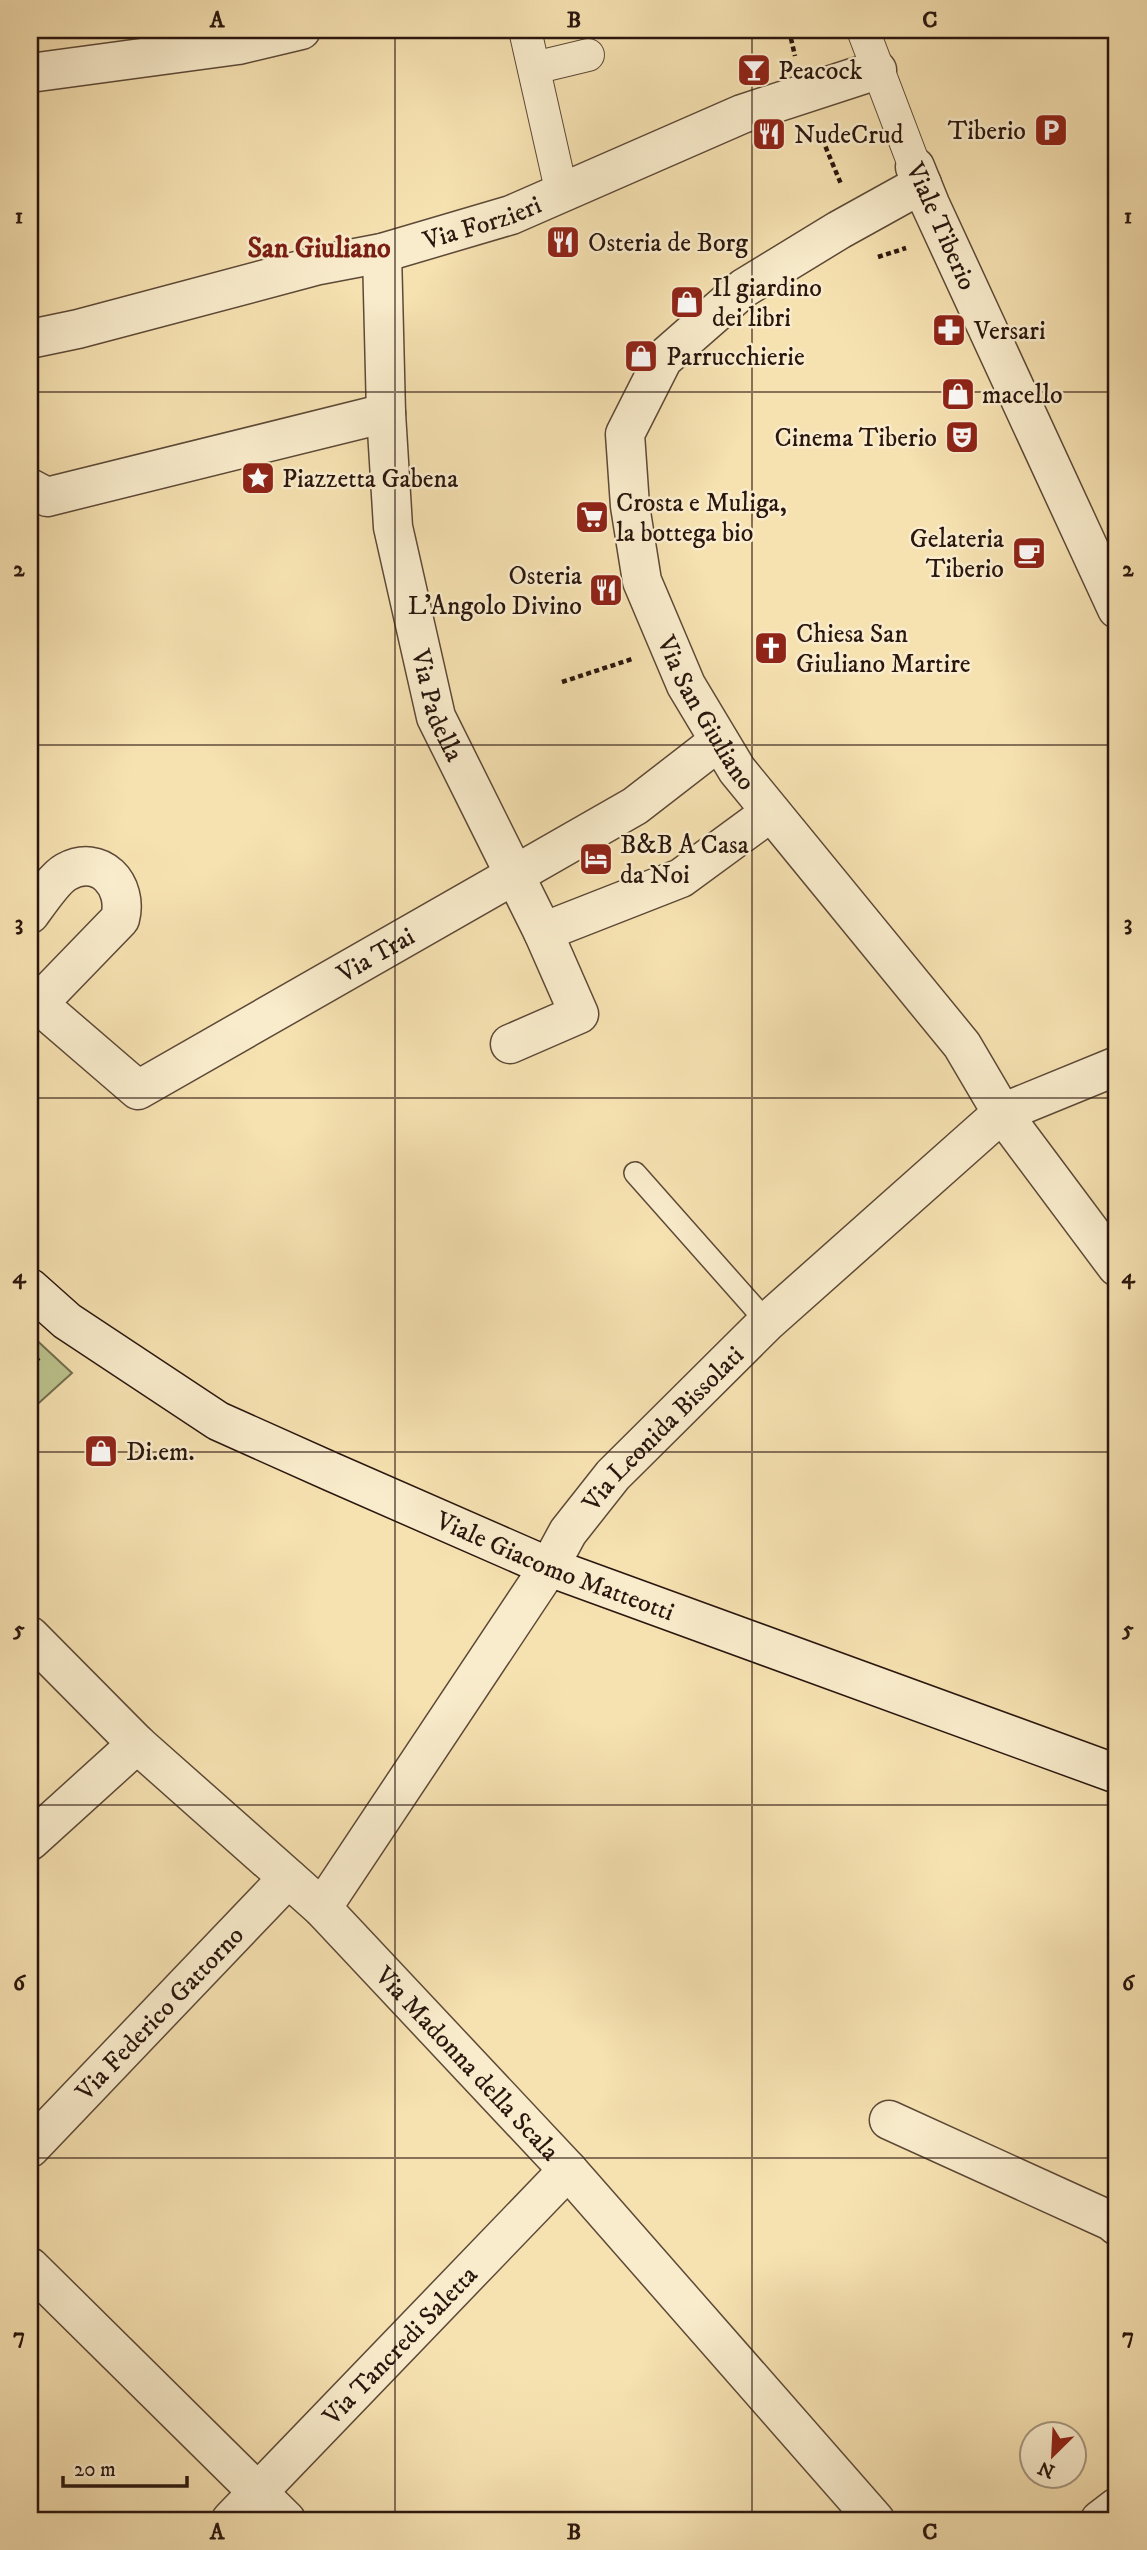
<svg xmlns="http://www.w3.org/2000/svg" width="1147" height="2550" viewBox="0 0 1147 2550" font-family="'IM FELL DW Pica',serif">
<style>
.green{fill:#bbc38d;stroke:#726c4e;stroke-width:2}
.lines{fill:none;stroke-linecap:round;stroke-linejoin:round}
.service-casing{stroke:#5d4937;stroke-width:24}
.pedestrian-casing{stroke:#5d4937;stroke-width:34}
.minor-casing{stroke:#5d4937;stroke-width:41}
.tertiary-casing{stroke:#5d4937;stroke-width:41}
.secondary-casing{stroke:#2a160e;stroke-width:41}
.path{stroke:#2a160e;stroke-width:4.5;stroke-dasharray:5 3.5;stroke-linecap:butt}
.service{stroke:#f9eccc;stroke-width:21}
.pedestrian{stroke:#f9eccc;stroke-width:32}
.minor{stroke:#f9eccc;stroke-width:38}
.tertiary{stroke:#f9eccc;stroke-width:38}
.secondary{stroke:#f9eccc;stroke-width:38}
.grid{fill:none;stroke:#2a160e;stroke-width:2;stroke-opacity:0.55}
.labels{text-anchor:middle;stroke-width:5;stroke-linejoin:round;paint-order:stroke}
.poi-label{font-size:26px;fill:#2a160e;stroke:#f9eccc;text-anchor:start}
.street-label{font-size:26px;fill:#2a160e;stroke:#f9eccc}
.neighbourhood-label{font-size:28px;font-weight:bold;fill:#7a1f14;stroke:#f9eccc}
.neatline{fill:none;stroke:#2a160e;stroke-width:2.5}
.grid-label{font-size:23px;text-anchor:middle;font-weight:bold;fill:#2a160e}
</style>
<rect width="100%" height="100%" fill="#f6e1b1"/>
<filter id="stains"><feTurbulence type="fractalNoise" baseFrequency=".00286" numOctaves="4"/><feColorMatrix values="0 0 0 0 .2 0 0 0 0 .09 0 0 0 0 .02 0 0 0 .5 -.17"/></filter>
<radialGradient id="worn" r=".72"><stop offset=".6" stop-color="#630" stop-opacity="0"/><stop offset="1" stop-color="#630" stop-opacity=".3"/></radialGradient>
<polygon class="green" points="30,1334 72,1373 30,1411"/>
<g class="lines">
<g class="service-casing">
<polyline id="service" points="635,1173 767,1322"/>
</g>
<g class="pedestrian-casing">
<g id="pedestrian">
<polyline points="525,30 562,194"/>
<polyline points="863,30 915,167"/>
<polyline points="534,68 588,55"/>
</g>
</g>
<g class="minor-casing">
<g id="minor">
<polyline points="30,73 238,45 301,30"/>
<path id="s1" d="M922 184 839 230 744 288 663 359 625 434 630 506 642 581 686 685 737 770 962 1045 1002 1113 1117 1267"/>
<path id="s2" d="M382 253 386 413 393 527 436 717 543 932 579 1014 510 1044"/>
<path id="s3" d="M30 339 78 329 319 265 382 253 511 215 742 114 877 70"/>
<polyline points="30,488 47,497 386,413"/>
<path d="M30 914C38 903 55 878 66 872 100 853 129 885 120 919L30 1012"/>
<polyline points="543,932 681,878 771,812"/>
<path id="s4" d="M30 997 138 1090 635 806 719 741"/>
<path id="s5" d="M30 1636 137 1744 322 1908 568 2170 875 2520"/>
<polyline points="30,1841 137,1744"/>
<path id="s6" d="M322 1908 549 1567 568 1532 613 1475 767 1322 1002 1113 1117 1066"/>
<polyline points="889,2120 1111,2221 1117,2226"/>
<path id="s7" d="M30 2148 288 1878"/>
<polyline points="30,2267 286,2520"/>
<path id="s8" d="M231 2520 568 2170"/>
<polyline points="1100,2520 1117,2507"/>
</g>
</g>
<g class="tertiary-casing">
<polyline id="tertiary" points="915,167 930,204 1117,609"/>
</g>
<g class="secondary-casing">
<g id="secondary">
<path id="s9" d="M30 1288 67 1321 218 1421 332 1472 549 1567 1117 1774"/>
</g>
</g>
<g class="path">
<polyline points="789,30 795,56"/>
<polyline points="819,131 841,184"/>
<polyline points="878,257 906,248"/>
<polyline points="562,682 632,659"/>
<polyline points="30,1368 41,1355"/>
</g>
<use href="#service" class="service"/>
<use href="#pedestrian" class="pedestrian"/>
<use href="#minor" class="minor"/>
<use href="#tertiary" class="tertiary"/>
<use href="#secondary" class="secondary"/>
</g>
<path class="grid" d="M395 30V2520M752 30V2520M30 392H1117M30 745H1117M30 1098H1117M30 1452H1117M30 1805H1117M30 2158H1117"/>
<defs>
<g id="bar-square" transform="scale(1.75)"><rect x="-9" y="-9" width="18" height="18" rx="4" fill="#8f2418" stroke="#f9eccc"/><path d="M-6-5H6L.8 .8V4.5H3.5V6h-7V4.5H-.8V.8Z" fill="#fff"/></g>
<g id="parking-square" transform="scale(1.75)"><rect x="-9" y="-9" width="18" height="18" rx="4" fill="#8f2418" stroke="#f9eccc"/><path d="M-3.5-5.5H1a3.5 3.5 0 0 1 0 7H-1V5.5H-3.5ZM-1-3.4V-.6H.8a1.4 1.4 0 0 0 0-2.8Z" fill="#fff"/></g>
<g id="restaurant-square" transform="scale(1.75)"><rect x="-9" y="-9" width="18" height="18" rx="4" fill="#8f2418" stroke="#f9eccc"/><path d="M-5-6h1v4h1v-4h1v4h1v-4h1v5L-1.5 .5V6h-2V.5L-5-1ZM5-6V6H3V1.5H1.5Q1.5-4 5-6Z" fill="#fff"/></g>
<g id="shop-square" transform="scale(1.75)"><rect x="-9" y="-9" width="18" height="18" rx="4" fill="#8f2418" stroke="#f9eccc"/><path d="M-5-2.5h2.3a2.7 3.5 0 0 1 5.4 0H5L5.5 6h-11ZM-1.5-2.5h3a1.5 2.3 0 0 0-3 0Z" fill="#fff"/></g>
<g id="pharmacy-square" transform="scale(1.75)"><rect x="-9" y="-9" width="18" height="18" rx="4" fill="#8f2418" stroke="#f9eccc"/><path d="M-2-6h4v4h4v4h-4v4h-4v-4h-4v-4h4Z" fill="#fff"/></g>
<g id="theatre-square" transform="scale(1.75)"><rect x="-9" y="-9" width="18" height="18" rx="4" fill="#8f2418" stroke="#f9eccc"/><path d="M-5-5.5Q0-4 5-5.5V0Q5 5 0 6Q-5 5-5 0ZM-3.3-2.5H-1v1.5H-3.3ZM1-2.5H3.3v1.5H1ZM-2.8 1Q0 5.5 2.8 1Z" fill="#fff"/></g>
<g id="sight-square" transform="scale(1.75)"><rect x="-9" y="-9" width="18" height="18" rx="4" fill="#8f2418" stroke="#f9eccc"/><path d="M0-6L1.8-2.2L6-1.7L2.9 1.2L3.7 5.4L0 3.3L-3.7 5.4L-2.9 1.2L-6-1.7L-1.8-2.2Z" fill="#fff"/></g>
<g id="supermarket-square" transform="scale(1.75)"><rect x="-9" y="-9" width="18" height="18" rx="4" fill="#8f2418" stroke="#f9eccc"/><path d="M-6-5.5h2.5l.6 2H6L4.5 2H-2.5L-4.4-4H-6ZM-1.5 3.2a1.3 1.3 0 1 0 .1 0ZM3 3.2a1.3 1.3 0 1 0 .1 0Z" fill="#fff"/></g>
<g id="cafe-square" transform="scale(1.75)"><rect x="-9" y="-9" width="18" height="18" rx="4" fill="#8f2418" stroke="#f9eccc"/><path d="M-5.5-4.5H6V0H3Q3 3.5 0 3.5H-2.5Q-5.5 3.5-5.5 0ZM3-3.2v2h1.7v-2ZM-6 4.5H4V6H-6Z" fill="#fff"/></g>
<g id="church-square" transform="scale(1.75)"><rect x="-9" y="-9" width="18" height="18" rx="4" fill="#8f2418" stroke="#f9eccc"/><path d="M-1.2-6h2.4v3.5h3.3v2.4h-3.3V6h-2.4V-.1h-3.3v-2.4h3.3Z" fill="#fff"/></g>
<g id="hotel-square" transform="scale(1.75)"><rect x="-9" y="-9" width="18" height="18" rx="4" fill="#8f2418" stroke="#f9eccc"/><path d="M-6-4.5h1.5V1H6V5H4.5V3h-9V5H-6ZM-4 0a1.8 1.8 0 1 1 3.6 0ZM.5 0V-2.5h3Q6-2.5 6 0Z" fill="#fff"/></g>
</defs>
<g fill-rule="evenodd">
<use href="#bar-square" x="754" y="70"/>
<use href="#parking-square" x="1051" y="130"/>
<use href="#restaurant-square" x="769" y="134"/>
<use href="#restaurant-square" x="563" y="242"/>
<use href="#shop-square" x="687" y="302"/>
<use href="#pharmacy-square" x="949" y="330"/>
<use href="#shop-square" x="641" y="356"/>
<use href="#shop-square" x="958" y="394"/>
<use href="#theatre-square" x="962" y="437"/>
<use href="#sight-square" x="258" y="478"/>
<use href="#supermarket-square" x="592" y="517"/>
<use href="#cafe-square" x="1029" y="553"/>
<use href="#restaurant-square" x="606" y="590"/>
<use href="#church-square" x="771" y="648"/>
<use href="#hotel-square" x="596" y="859"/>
<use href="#shop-square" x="101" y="1451"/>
</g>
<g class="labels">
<g class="poi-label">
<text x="778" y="79">Peacock</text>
<text x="1026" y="139" text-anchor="end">Tiberio</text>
<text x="794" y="143">NudeCrud</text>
<text x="588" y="251">Osteria de Borg</text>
<text x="712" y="296">Il giardino<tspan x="712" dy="30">dei libri</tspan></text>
<text x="974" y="339">Versari</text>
<text x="666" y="365">Parrucchierie</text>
<text x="982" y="403">macello</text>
<text x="937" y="446" text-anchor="end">Cinema Tiberio</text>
<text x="282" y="487">Piazzetta Gabena</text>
<text x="616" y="511">Crosta e Muliga,<tspan x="616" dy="30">la bottega bio</tspan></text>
<text x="1004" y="547" text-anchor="end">Gelateria<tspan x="1004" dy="30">Tiberio</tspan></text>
<text x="582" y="584" text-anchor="end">Osteria<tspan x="582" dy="30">L’Angolo Divino</tspan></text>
<text x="796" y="642">Chiesa San<tspan x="796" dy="30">Giuliano Martire</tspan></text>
<text x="620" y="853">B&amp;B A Casa<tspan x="620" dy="30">da Noi</tspan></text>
<text x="126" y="1460">Di.em.</text>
</g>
<g class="street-label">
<text dy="9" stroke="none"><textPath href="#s3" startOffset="467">Via Forzieri</textPath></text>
<text transform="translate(942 226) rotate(66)" y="9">Viale Tiberio</text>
<text dy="9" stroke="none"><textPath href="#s2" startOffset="458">Via Padella</textPath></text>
<text dy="9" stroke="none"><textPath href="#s1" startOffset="693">Via San Giuliano</textPath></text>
<text dy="9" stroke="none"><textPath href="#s4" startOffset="416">Via Trai</textPath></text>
<text dy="9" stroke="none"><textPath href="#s6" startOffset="590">Via Leonida Bissolati</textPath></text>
<text dy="9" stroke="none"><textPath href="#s9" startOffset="598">Viale Giacomo Matteotti</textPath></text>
<text dy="9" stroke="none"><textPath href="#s7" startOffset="187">Via Federico Gattorno</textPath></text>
<text dy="9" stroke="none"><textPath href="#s5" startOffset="612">Via Madonna della Scala</textPath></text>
<text dy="9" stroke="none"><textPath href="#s8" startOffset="243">Via Tancredi Saletta</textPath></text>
</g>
<g class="neighbourhood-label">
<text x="319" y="257">San Giuliano</text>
</g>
</g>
<rect width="1147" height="2550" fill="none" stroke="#f6e1b1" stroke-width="77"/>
<g transform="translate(1053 2455) rotate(204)"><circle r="33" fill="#f9eccc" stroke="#a69680" stroke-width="2"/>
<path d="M0-5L12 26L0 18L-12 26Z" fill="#8f2418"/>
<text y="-10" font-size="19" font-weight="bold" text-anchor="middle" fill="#2a160e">N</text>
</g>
<path d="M63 2476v10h124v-10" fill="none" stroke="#2a160e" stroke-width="3.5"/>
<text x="74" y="2476" font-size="21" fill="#2a160e" stroke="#f9eccc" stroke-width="5" paint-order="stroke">20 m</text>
<rect x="38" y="38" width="1070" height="2474" class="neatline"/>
<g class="grid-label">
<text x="217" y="27">A</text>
<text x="574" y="27">B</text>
<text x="930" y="27">C</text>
<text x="19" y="223">1</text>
<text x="1128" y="223">1</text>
<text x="19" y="576">2</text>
<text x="1128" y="576">2</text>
<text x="19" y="930">3</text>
<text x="1128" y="930">3</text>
<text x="19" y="1283">4</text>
<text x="1128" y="1283">4</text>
<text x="19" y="1636">5</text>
<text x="1128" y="1636">5</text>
<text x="19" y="1990">6</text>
<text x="1128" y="1990">6</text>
<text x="19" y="2343">7</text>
<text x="1128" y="2343">7</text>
<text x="217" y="2539">A</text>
<text x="574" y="2539">B</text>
<text x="930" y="2539">C</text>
</g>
<rect width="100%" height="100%" filter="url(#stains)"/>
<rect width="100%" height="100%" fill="url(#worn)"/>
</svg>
